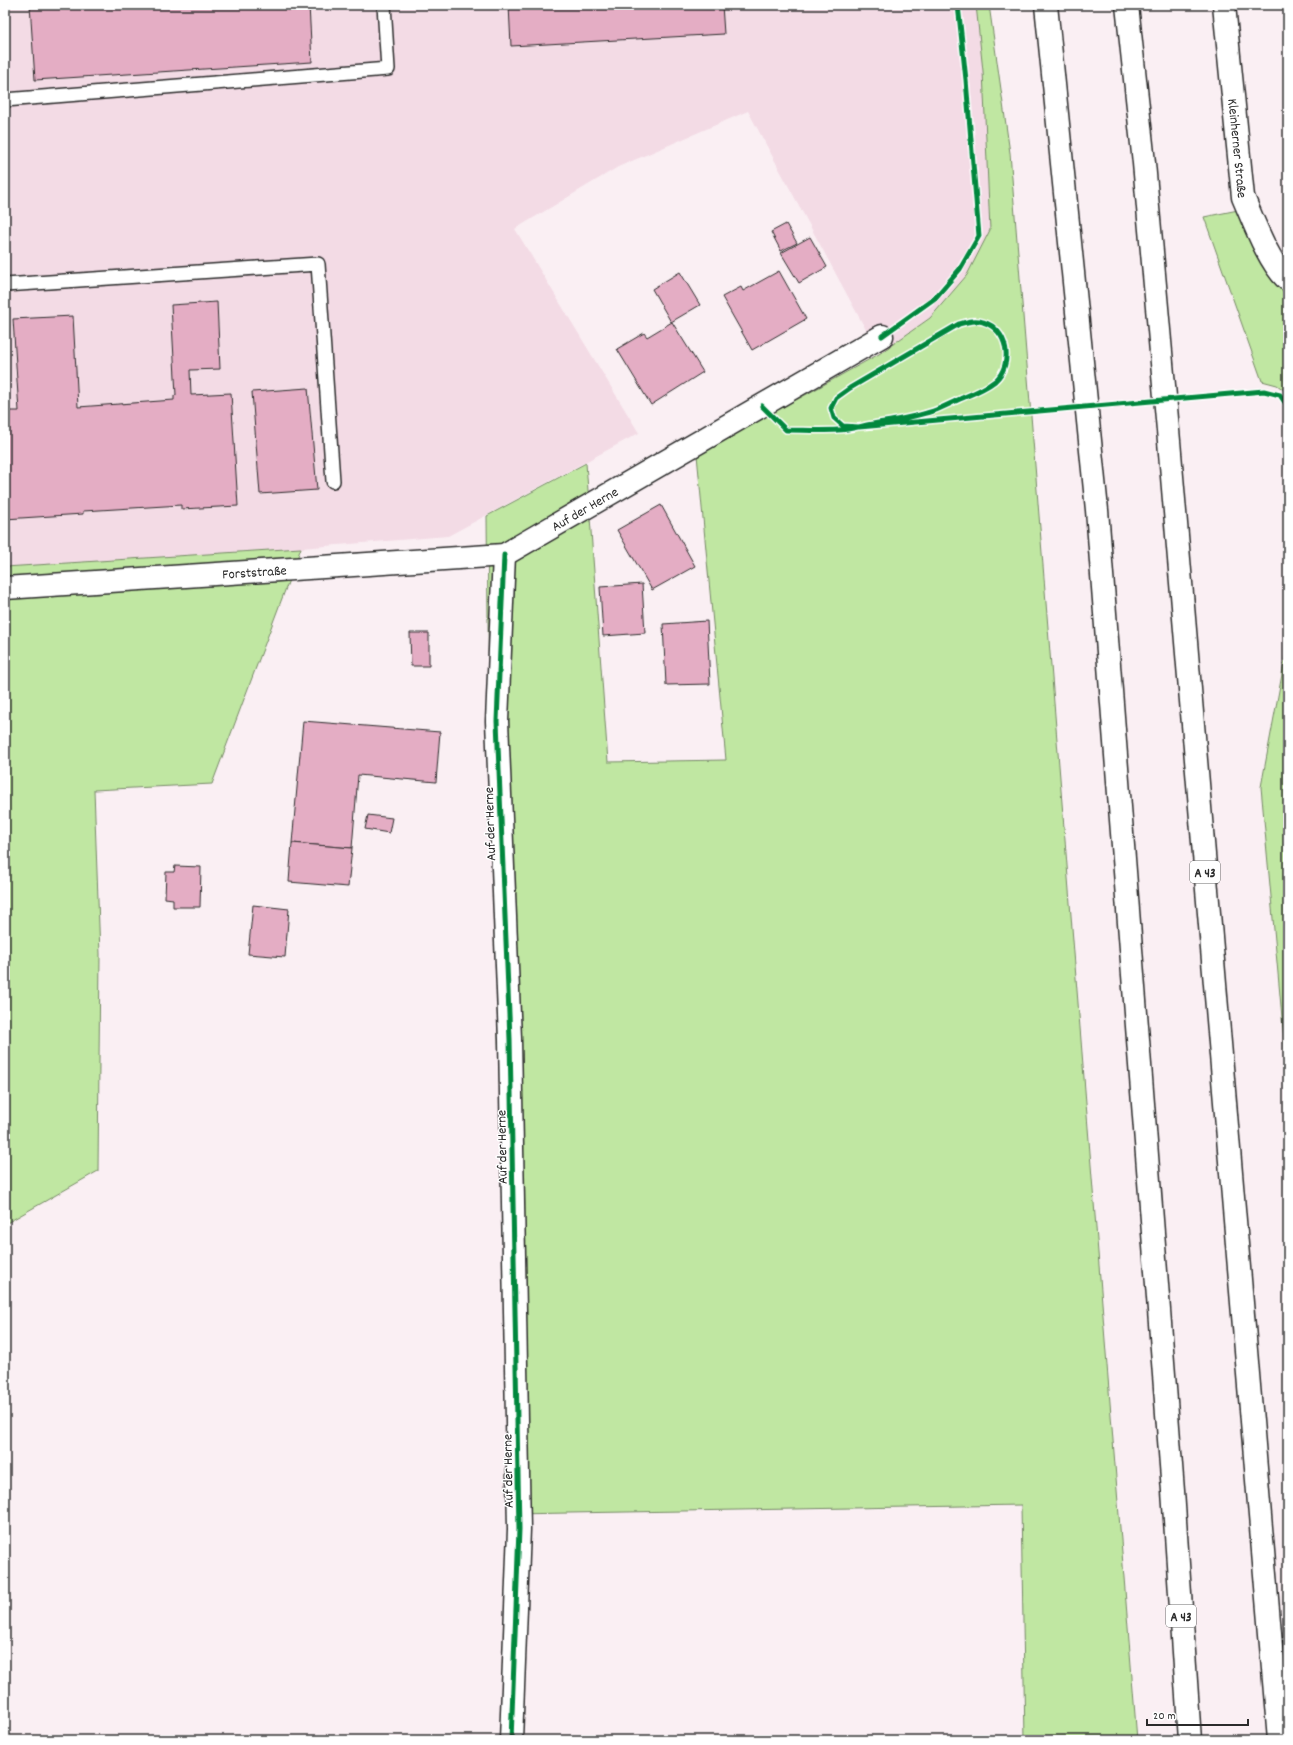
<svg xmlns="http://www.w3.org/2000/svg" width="1293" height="1745" viewBox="0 0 1293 1745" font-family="Dekko,sans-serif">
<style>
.built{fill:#f3dbe5}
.green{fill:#c0e7a2;stroke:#768966}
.building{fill:#e4adc4;stroke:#2b2b2b}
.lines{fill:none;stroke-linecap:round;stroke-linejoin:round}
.service-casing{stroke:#2b2b2b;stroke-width:16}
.minor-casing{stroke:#2b2b2b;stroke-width:25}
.motorway-casing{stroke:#2b2b2b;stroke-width:25}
.service{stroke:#fff;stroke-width:13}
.minor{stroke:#fff;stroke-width:22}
.motorway{stroke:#fff;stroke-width:22}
.cycleway-casing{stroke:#fff;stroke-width:8}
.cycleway{stroke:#00873e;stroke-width:5}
.labels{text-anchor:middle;stroke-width:3;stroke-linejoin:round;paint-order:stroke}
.shield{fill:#fff;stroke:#6b6b6b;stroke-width:1}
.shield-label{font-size:13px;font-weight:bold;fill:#2b2b2b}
.street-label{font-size:14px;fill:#2b2b2b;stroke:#fff}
</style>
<rect width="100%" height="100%" fill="#faeff3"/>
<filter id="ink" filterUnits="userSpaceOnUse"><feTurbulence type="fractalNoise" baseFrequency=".025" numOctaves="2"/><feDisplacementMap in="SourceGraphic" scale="8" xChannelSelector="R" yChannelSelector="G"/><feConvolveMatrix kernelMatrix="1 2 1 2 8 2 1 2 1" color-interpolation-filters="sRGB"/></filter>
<g filter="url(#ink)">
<polygon class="built" points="5,5 976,5 983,71 990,230 967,275 930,318 879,354 748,111 618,167 515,229 639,433 448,536 301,548 5,567"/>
<g class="green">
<polygon points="976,5 989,5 1010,153 1137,1740 1025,1740 1021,1505 512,1514 489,725 487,516 586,463 608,762 726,760 697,455 879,354 930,318 967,275 990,230 983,71"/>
<polygon points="1238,210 1253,249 1278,281 1288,289 1288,393 1277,385 1262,381 1204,217"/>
<polygon points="301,548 212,784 94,790 100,954 98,1171 5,1224 5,567"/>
<polygon points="1286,653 1288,657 1288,1083 1261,787"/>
</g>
<g class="building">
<polygon points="30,5 309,5 312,62 35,80"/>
<polygon points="509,5 722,5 724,34 511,46"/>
<polygon points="786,224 797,243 781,251 771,232"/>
<polygon points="810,237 827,267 799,283 781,253"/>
<polygon points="779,271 806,319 752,350 722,297 741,287 743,291"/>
<polygon points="680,272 700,305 671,322 652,289"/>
<polygon points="217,302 220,369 190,370 191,395 231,393 238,506 181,509 181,505 83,511 83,514 5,519 5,411 19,411 13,319 73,316 78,407 174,400 174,396 176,395 171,305"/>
<polygon points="672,322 703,372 651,405 617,349 644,333 647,337"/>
<polygon points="308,388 317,490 260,494 252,392"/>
<polygon points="661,505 695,566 652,590 617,530"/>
<polygon points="642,584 645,633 603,636 600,587"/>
<polygon points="707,621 710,684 666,685 663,624"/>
<polygon points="410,633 429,633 429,666 411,666"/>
<polygon points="303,721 440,732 436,782 358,775 352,848 292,843"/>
<polygon points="368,815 392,818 389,833 365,829"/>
<polygon points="292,843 352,848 348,887 289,882"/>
<polygon points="175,866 201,867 200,907 173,907 173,899 165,898 166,872 174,872"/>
<polygon points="253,905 289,909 285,957 248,954"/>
</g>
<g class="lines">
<g class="service-casing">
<g id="service">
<polyline points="5,100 388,69 384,5"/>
<polyline points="5,285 318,264 333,481"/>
</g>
</g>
<g class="minor-casing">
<g id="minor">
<path id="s1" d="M1224 5 1243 197C1253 220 1269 264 1288 280"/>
<polyline points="504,555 497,721 510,1039 519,1529 511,1740"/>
<path id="s2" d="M5 588 504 555 882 336"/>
</g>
</g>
<g class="motorway-casing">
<g id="motorway">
<polyline points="1046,5 1097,510 1173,1491 1190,1740"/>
<polyline points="1127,5 1144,163 1169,441 1279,1740"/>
</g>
</g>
<use href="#service" class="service"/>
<use href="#minor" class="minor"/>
<use href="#motorway" class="motorway"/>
<g class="cycleway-casing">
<g id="cycleway">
<polyline points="882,336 935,298 960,269 979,236 966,80 958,5"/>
<path d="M762 406 786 430C803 430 820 431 838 430 847 430 858 427 867 425 889 421 912 418 933 411 942 408 951 403 960 399 972 394 985 389 995 381 1014 364 1008 329 983 322 975 319 966 322 959 324L850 388 836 398 831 408 834 418 843 426 859 427 1264 391 1280 395 1287 405 1288 429"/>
<polyline points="504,555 497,721 510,1039 519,1529 511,1740"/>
</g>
</g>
<use href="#cycleway" class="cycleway"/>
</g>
</g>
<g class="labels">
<g class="shield">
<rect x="1190" y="861" width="30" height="22" rx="3"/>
<rect x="1166" y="1605" width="30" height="22" rx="3"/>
</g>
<g class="shield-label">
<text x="1205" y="877">A 43</text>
<text x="1181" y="1621">A 43</text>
</g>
<g class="street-label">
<text dy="5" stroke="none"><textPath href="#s1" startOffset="144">Kleinherner Straße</textPath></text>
<text dy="5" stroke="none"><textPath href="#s2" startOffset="593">Auf der Herne</textPath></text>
<text dy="5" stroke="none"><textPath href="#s2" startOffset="250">Forststraße</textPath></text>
<text transform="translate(489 824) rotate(-92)" y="5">Auf der Herne</text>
<text transform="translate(501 1147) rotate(-91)" y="5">Auf der Herne</text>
<text transform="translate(507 1471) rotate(-91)" y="5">Auf der Herne</text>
</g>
</g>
<rect width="1293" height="1745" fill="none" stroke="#fff" stroke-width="20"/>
<rect x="10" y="10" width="1273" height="1725" fill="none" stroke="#2b2b2b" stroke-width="1.5" filter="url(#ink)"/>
<path d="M1147 1719v6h101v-6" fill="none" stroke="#2b2b2b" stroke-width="2"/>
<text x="1153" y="1719" font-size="12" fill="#2b2b2b" stroke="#ffffff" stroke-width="3" paint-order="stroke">20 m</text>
</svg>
